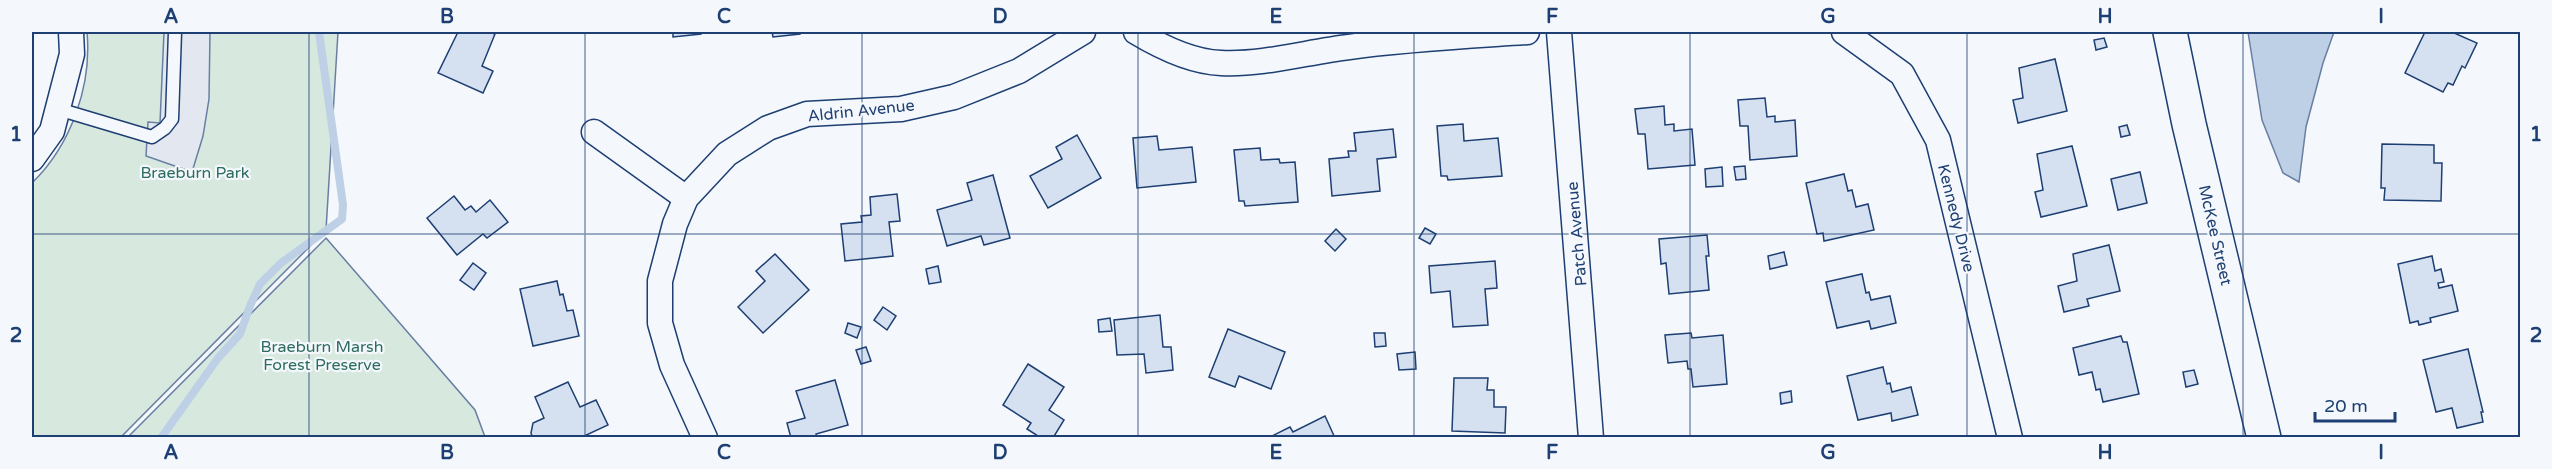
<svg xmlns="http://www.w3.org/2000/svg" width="2552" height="469" viewBox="0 0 2552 469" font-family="'Varela Round',sans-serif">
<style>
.green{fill:#d7e8df;stroke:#687fa3;stroke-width:1.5}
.parking{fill:#e3e8f0;stroke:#687fa3;stroke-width:1.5}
.water{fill:#bed0e5;stroke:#687fa3;stroke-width:1.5}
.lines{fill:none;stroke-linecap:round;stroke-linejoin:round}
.stream{stroke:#bed0e5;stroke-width:8}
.building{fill:#d5e0f0;stroke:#1d3f73;stroke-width:1.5}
.lane-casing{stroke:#1d3f73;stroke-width:15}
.street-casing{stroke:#1d3f73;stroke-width:27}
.secondary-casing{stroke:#1d3f73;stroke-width:36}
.lane{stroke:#f4f7fb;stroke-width:12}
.street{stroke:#f4f7fb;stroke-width:24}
.secondary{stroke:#f4f7fb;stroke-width:33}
.grid{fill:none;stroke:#1d3f73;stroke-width:1.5;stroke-opacity:0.55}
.labels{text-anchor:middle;stroke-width:4.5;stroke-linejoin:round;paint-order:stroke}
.street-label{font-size:16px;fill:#1d3f73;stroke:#f4f7fb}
.park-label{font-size:16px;fill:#2c6c60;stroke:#f4f7fb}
.neatline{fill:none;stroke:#1d3f73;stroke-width:2}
.grid-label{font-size:20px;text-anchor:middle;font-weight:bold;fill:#1d3f73}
</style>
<rect width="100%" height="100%" fill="#f4f7fb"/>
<g class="green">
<path d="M87 32H338L326 230 121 437 32 438V183C71 145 92 86 87 32Z"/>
<polygon points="326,238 475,410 485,437 128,437"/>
</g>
<polygon class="parking" points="164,32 210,32 209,99 203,136 192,172 146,156 148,122 160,123"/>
<polygon class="water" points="2248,32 2334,32 2323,63 2306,127 2299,182 2283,173 2262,120"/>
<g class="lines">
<polyline class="stream" points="161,438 218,358 240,334 250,306 260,284 281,263 342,219 343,205 319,32"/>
</g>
<g class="building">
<polygon points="458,32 489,32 495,34 482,66 493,71 483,93 438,73"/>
<polygon points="673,32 701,32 701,34 673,37"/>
<polygon points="772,32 800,32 800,34 773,37"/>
<polygon points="2425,32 2452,32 2477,43 2465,68 2462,66 2453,85 2448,83 2443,92 2405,73"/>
<polygon points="2104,38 2107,47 2096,50 2094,40"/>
<polygon points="2055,59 2067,111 2018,123 2013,100 2023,98 2019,68"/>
<polygon points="1765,98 1767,117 1775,116 1775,122 1795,120 1797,156 1750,160 1748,126 1740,126 1738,100"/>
<polygon points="1664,106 1665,125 1674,124 1674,131 1692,129 1695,165 1648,169 1645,134 1638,134 1635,109"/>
<polygon points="1463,124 1464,141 1498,138 1502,176 1448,180 1447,176 1441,176 1437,126"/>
<polygon points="2127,125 2130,135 2121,137 2119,127"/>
<polygon points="1393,129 1396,157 1377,159 1380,191 1332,196 1329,159 1349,157 1348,151 1356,151 1354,133"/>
<polygon points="1077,135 1101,178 1048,208 1030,176 1062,159 1056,147"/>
<polygon points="1157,136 1159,150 1192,147 1196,182 1137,188 1133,138"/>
<polygon points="2382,144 2434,145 2434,163 2442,163 2441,201 2384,200 2385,188 2381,188"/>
<polygon points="2072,146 2087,206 2041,217 2035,192 2043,190 2037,154"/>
<polygon points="1260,148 1261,160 1279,159 1280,163 1295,162 1298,202 1245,206 1244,201 1239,201 1234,150"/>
<polygon points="1745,166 1746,179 1736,180 1734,167"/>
<polygon points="1722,167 1723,186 1706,187 1705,169"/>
<polygon points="2140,172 2147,203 2118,210 2111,179"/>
<polygon points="1844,174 1848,191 1852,190 1856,207 1868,204 1874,230 1824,241 1823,233 1817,234 1806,183"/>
<polygon points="993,175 1010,238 984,245 981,236 947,246 937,210 972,200 967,183"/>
<polygon points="897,194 900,221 889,222 893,256 845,261 841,224 862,222 861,216 871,215 870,197"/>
<polygon points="454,196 465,210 471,206 476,212 490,200 508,222 487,238 483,234 457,255 427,218"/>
<polygon points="1425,228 1436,234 1430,244 1419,238"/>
<polygon points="1336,229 1346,239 1335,251 1325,241"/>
<polygon points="1707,235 1709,256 1706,256 1709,290 1669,294 1666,263 1661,264 1659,239"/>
<polygon points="2109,245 2120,291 2087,299 2089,306 2064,312 2058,286 2077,281 2073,254"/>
<polygon points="1784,252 1787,265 1770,269 1768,256"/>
<polygon points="775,254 809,290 763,333 738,307 765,281 756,271"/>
<polygon points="2432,256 2435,271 2441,269 2444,282 2438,283 2439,288 2452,285 2458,311 2430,318 2431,322 2419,325 2418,321 2410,323 2398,264"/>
<polygon points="1495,261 1497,288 1485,289 1488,325 1453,327 1450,291 1431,293 1429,266"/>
<polygon points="473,263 486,273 474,290 460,280"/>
<polygon points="938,266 941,282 929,284 926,269"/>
<polygon points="1862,274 1866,293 1869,292 1871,300 1890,296 1896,323 1871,329 1869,321 1837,328 1826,282"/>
<polygon points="557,281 560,295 563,294 567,311 573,310 579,336 533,346 520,289"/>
<polygon points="883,307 896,316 887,330 874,320"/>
<polygon points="1160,315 1163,347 1171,347 1173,370 1146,373 1144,354 1117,355 1114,320"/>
<polygon points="1110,318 1112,331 1099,332 1098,320"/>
<polygon points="848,323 861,327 857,338 845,333"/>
<polygon points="1228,329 1285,352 1271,389 1239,376 1235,387 1209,377"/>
<polygon points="1374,333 1385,333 1386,346 1375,347"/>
<polygon points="1691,333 1692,338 1723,335 1727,384 1693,387 1691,369 1688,369 1687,361 1668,363 1665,335"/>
<polygon points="2121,336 2123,342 2127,342 2139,394 2103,402 2100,389 2096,390 2092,372 2079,375 2073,348"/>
<polygon points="866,347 871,361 861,364 856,350"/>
<polygon points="2468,349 2483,412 2481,412 2483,422 2457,428 2452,408 2436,412 2423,360"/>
<polygon points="1415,352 1416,369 1399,370 1397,354"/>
<polygon points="1028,364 1064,387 1049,410 1064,420 1053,438 1041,438 1027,429 1031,423 1003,405"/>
<polygon points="1883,367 1887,384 1890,383 1892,392 1911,387 1918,415 1892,421 1891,413 1858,420 1847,376"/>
<polygon points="2194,370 2198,384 2186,387 2183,372"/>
<polygon points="1454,378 1488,378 1487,390 1494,390 1494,407 1506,407 1505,433 1452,431"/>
<polygon points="835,380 848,425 816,434 817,438 791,438 787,423 805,418 796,391"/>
<polygon points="568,382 580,407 596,400 608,425 580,438 532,436 531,433 533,423 544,418 535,397"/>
<polygon points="1791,391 1792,402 1781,404 1780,393"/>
<polygon points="1325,416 1335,438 1268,438 1290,427 1293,432"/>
</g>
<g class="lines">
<g class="lane-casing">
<polyline id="lane" points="58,109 152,137 165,128 172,119 175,32"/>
</g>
<g class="street-casing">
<g id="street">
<path d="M1136 32C1161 47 1191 62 1221 63 1264 65 1307 52 1349 47 1407 39 1468 36 1527 32"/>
<polyline points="1559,32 1591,438"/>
<polyline points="1844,32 1902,74 1938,140 2010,438"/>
<polyline points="594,132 686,198"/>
<polyline points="32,159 52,131 72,54 71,32"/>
<polyline points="705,438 672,365 660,323 660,281 675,224 686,198 727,154 768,128 807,114 901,109 954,97 1019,71 1083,32"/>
</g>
</g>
<g class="secondary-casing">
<polyline id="secondary" points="2170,32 2189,124 2264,438"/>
</g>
<use href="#lane" class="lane"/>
<use href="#street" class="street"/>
<use href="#secondary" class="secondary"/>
</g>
<path class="grid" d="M309 32V438M585 32V438M862 32V438M1138 32V438M1414 32V438M1690 32V438M1967 32V438M2243 32V438M32 234H2520"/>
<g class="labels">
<g class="street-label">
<text transform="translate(861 110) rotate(-6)" y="6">Aldrin Avenue</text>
<text transform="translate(1957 218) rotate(76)" y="6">Kennedy Drive</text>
<text transform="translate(1576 234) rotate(-95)" y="6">Patch Avenue</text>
<text transform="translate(2216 235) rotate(77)" y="6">McKee Street</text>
</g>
<g class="park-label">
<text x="195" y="178">Braeburn Park</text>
<text x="322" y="352">Braeburn Marsh<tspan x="322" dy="18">Forest Preserve</tspan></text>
</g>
</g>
<rect width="2552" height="469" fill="none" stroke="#f4f7fb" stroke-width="66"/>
<path d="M2315 412v9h80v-9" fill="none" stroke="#1d3f73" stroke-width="3"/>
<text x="2324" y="412" font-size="18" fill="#1d3f73" stroke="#f4f7fb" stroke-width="4.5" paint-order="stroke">20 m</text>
<rect x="33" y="33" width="2486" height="403" class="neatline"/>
<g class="grid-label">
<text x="171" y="23">A</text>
<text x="447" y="23">B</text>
<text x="724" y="23">C</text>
<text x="1000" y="23">D</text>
<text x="1276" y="23">E</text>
<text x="1552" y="23">F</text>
<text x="1828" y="23">G</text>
<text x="2105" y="23">H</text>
<text x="2381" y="23">I</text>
<text x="16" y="141">1</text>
<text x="2536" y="141">1</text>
<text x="16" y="342">2</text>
<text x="2536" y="342">2</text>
<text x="171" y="459">A</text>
<text x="447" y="459">B</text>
<text x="724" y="459">C</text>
<text x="1000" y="459">D</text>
<text x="1276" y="459">E</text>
<text x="1552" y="459">F</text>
<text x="1828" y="459">G</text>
<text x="2105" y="459">H</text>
<text x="2381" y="459">I</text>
</g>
</svg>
